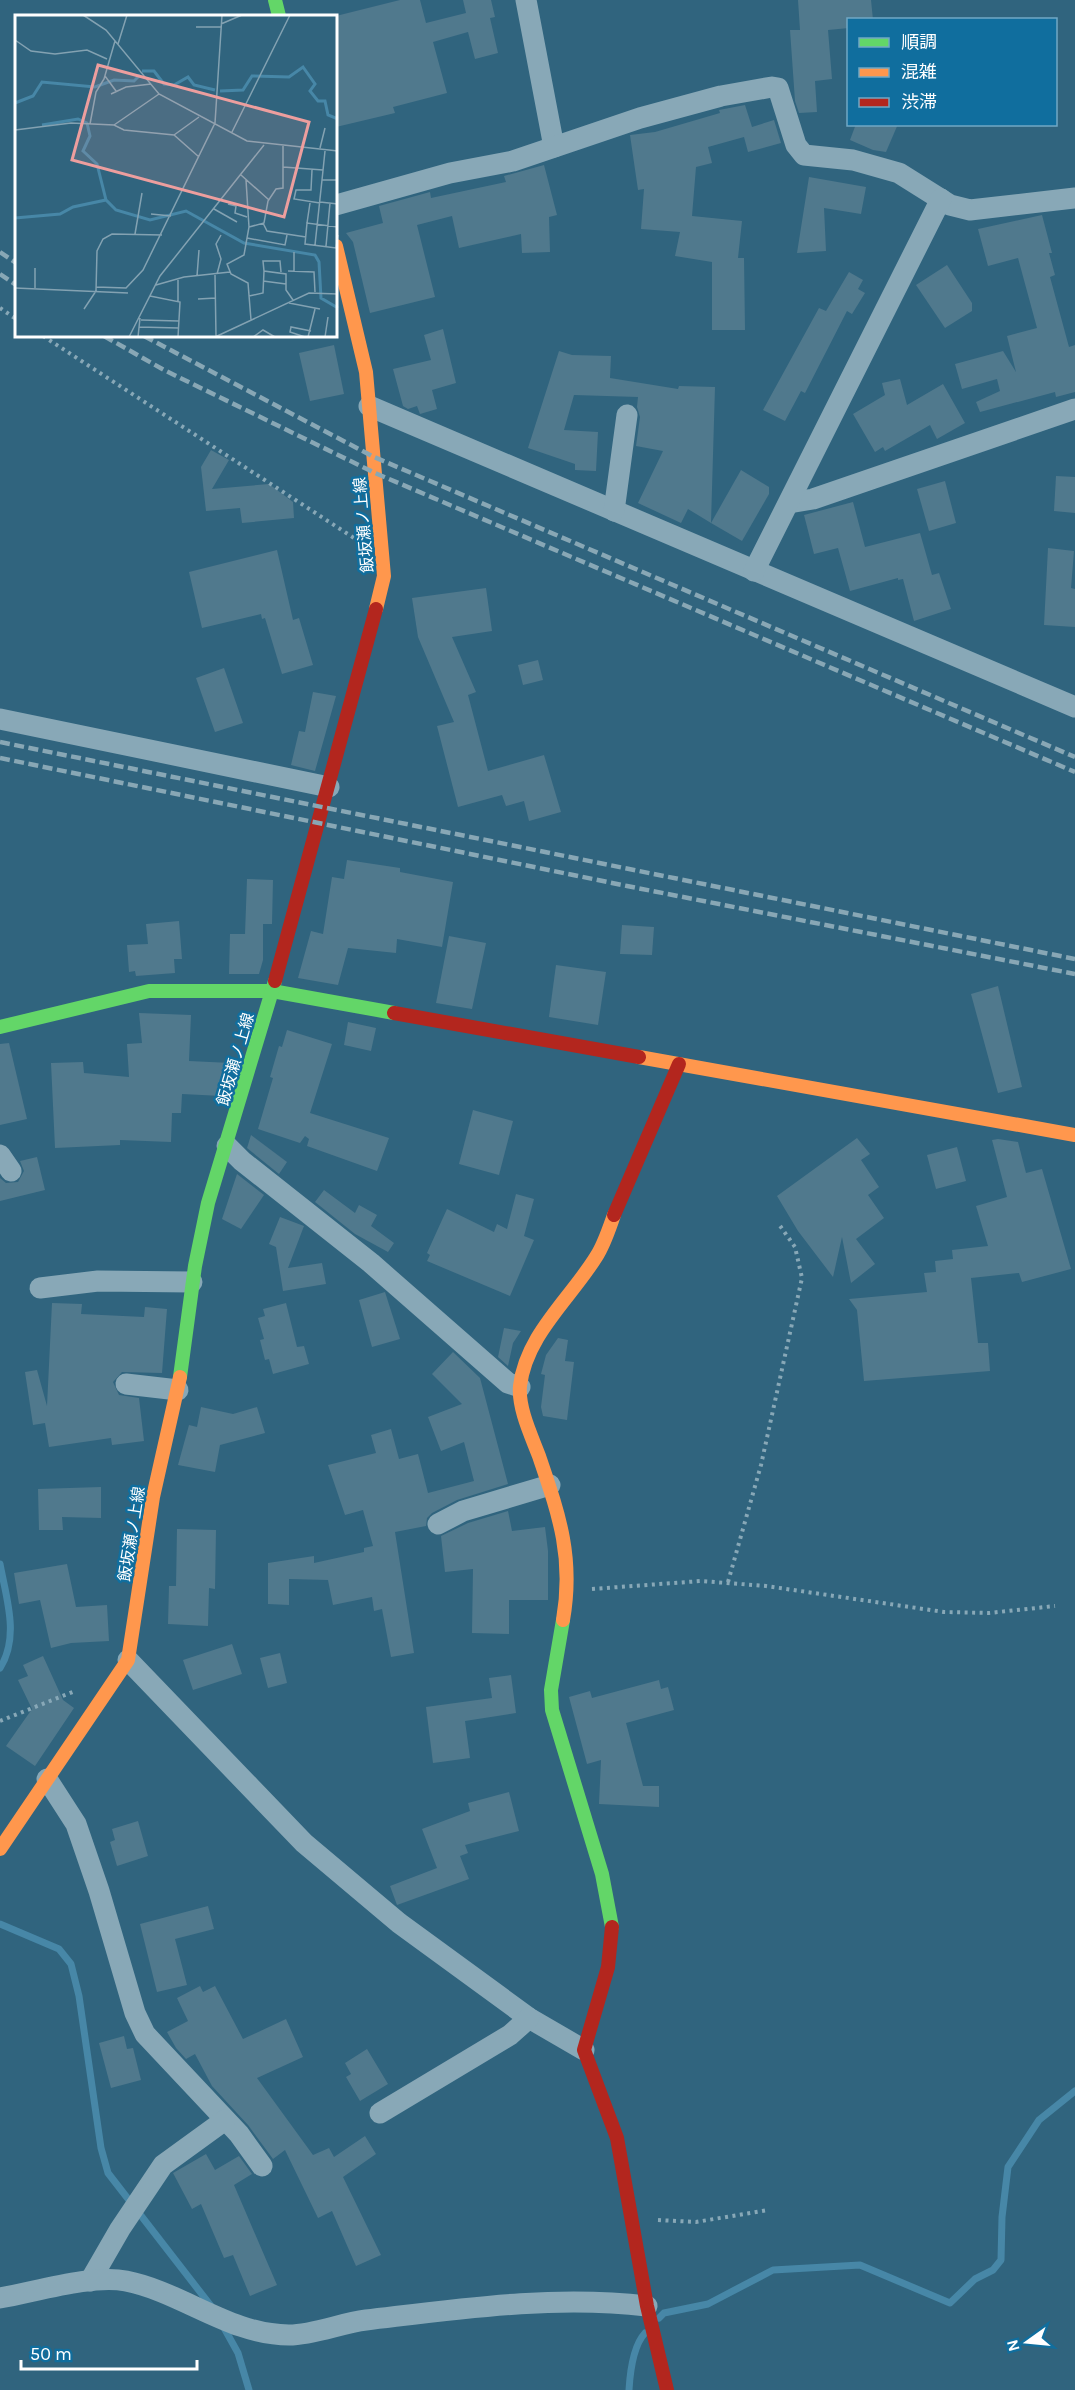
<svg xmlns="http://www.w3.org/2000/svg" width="1075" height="2390" viewBox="0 0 1075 2390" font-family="Karla,'Noto Sans JP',sans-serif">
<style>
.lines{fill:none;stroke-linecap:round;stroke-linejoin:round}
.stream{stroke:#4787a7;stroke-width:7}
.building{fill:#50798d}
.path{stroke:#88a8b7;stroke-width:4;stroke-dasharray:3 4.5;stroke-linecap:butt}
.street{stroke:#88a8b7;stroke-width:21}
.fast{stroke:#63d668;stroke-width:14}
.slow{stroke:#ff974d;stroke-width:14}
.jam{stroke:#b3261e;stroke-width:14}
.rail{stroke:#88a7b5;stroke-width:4.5;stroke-dasharray:10 4.5;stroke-linecap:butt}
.labels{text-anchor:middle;stroke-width:5;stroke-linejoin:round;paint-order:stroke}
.street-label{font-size:16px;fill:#fff;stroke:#106e9e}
.inset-river{fill:none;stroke:#4787a7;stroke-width:3}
.inset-road{fill:none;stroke:#83a2b2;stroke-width:1.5}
.view{fill:#ed9e9e;fill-opacity:0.15;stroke:#ed9e9e;stroke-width:3}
.inset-edge{fill:none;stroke:#fff;stroke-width:3}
</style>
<rect width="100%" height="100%" fill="#30647e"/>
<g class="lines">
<g class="stream">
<path d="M0 1564C6 1597 20 1637 0 1668"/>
<polyline points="0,1924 59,1949 71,1964 79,1996 101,2148 108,2173 211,2306"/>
<polyline points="659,2318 664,2313 708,2304 773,2270 860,2265 950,2303 975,2279 993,2270 1001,2260 1002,2217 1008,2167 1039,2120 1075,2091"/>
<polyline points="223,2326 238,2353 249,2390"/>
<path d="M629 2390C630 2373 633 2346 645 2333"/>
</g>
</g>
<g class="building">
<polygon points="400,0 420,0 426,23 466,13 463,0 491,0 495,17 490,18 498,53 475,59 468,32 433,42 447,93 393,107 395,113 336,127 336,16"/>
<polygon points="798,0 871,0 873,20 849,20 849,28 828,30 832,79 815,81 817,112 799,113 795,101 790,30 800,30"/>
<polygon points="745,105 752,127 774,120 781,143 748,152 744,137 708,147 712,163 696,167 692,216 742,221 738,258 744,258 745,330 712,330 712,262 675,256 680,232 641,229 644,189 638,190 630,135 655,132 720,113 719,110"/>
<polygon points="856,124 898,124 886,152 873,150 850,140"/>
<polygon points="544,165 557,215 549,217 550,252 522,253 521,234 459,248 452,216 417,225 435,297 370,313 353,242 346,233 383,223 379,206 430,192 431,198 506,182 504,176"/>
<polygon points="809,177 866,187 861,214 824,208 826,251 797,253"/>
<polygon points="1042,215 1052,253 1049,253 1055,275 1050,277 1069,347 1075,345 1075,392 1056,397 1055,392 980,412 976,402 1000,391 997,379 962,389 955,364 1003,351 1016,372 1007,336 1037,328 1018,258 988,266 978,229"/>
<polygon points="947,265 972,303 972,311 945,328 916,285"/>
<polygon points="849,272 863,280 858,289 865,293 852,314 847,311 805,393 801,391 785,421 763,410 819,308 826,311"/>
<polygon points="443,329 456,383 432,390 437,409 420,414 417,406 408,409 403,406 393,369 431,360 424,335"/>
<polygon points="334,345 344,394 310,401 299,353"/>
<polygon points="559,351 572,355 611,356 610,378 678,389 679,386 715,387 711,523 688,509 681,523 638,503 663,451 636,446 640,417 637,407 638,397 574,395 564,430 598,432 596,471 575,470 575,464 528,448"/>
<polygon points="900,379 907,405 943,384 965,423 937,439 930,425 885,451 883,447 875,452 853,414 885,395 882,383"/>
<polygon points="211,450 229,460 212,489 269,484 293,502 294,518 242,523 240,508 206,511 201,467"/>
<polygon points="741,470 769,487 769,494 742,541 711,523"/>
<polygon points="1056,476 1075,477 1075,513 1054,511"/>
<polygon points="945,481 956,523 929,531 917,489"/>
<polygon points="853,502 865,547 920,533 932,575 939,573 951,609 914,621 903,579 898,580 898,578 850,591 838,548 814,554 804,515"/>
<polygon points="1048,548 1074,551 1071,588 1075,589 1075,627 1044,625"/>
<polygon points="277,550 293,620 299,618 313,665 282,674 265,618 262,619 261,614 202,628 189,572"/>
<polygon points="486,588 492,631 452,637 476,692 468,695 488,771 544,755 561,812 529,821 524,801 506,806 502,795 458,807 437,726 454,722 418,637 412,598"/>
<polygon points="538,660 543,680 523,685 518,665"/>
<polygon points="224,668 243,723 215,732 196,678"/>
<polygon points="313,692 336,696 315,771 291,765 299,731 305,732"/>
<polygon points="347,860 400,868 400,872 453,882 442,947 397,939 396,953 348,948 338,985 298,978 311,931 323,934 332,877 344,879"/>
<polygon points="247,879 273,880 272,924 263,924 263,960 259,974 229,974 230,934 245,934"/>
<polygon points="179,921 182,959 174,959 175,973 136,976 135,971 129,972 127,945 148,944 146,924"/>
<polygon points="622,925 654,927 652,955 620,954"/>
<polygon points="449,936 486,943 472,1009 436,1003"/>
<polygon points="556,965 606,972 598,1025 549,1017"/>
<polygon points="998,986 1022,1087 998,1093 971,994"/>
<polygon points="139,1013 191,1015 189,1061 231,1063 222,1096 182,1094 181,1113 172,1113 171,1142 120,1140 120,1145 55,1148 51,1063 83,1062 84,1073 129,1077 127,1044 142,1043"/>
<polygon points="348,1022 376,1028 371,1051 344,1045"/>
<polygon points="287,1030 332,1044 310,1113 389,1138 377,1171 307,1146 309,1139 305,1136 300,1143 258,1129 273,1078 270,1077 279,1046 282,1047"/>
<polygon points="9,1043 27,1119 0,1125 0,1044"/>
<polygon points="473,1110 513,1121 499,1175 459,1164"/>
<polygon points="251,1135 287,1162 279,1174 247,1148"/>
<polygon points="857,1138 870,1154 861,1160 879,1187 868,1195 884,1218 856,1239 875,1264 851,1283 842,1237 833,1277 798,1231 777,1196"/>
<polygon points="998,1139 1018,1142 1026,1173 1042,1169 1071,1269 1022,1282 1019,1273 971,1278 978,1343 988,1343 990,1371 864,1381 857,1310 849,1299 927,1292 924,1273 936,1272 935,1261 953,1259 952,1250 988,1246 976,1206 1007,1197 992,1140"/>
<polygon points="957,1147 966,1181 936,1189 927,1155"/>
<polygon points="37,1157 45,1190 0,1201 0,1178 6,1183 18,1182 24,1171 20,1161"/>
<polygon points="237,1174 264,1195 241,1229 222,1219"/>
<polygon points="324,1190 355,1213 359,1205 377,1215 371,1226 394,1243 388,1252 355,1234 315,1202"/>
<polygon points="516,1194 534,1199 524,1236 534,1240 510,1296 427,1261 430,1255 427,1253 447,1209 494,1232 497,1224 507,1229"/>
<polygon points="280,1217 304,1226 288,1268 322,1263 326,1284 283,1291 276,1247 269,1244"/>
<polygon points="385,1292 400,1339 372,1347 359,1300"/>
<polygon points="52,1303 82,1304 81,1314 144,1317 145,1307 167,1309 162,1373 122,1372 113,1382 119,1395 139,1398 144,1441 112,1445 111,1438 49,1447 45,1423 33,1425 25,1372 37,1370 47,1406"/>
<polygon points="286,1303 297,1347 304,1346 309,1364 273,1374 269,1359 265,1360 260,1340 264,1339 258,1318 265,1316 263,1309"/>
<polygon points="504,1328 521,1331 513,1343 508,1366 498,1357"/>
<polygon points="558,1338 568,1340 565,1361 574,1362 567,1420 543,1416 541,1407 545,1375 541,1374 546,1355"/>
<polygon points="453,1352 480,1378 508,1484 457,1500 432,1513 427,1518 426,1526 395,1532 414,1653 391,1657 382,1609 374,1611 372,1597 333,1605 328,1580 289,1579 289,1605 268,1604 268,1563 314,1556 314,1563 364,1552 364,1548 373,1546 363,1510 345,1515 328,1465 376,1453 371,1435 391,1429 399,1459 418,1454 428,1493 474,1481 464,1442 441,1451 428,1417 462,1404 432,1374"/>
<polygon points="201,1407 233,1414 257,1407 265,1433 220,1445 215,1472 178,1465 189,1425 197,1427"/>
<polygon points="101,1487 101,1518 62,1517 63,1530 39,1530 38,1489"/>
<polygon points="508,1511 512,1531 545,1527 548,1551 548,1600 509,1600 509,1634 472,1633 473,1569 445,1572 441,1536 468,1523"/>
<polygon points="177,1529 216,1530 215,1589 209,1588 208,1626 168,1624 169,1586 176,1586"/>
<polygon points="67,1564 76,1607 107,1605 109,1641 71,1643 51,1648 40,1600 19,1604 14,1573"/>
<polygon points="232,1644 242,1674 193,1690 183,1660"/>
<polygon points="280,1653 287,1683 268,1688 260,1658"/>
<polygon points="43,1656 63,1700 74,1708 35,1766 6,1746 32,1709 18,1680 28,1676 23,1665"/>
<polygon points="511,1675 516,1713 465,1721 470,1758 433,1763 426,1707 492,1698 489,1678"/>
<polygon points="659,1680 661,1689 668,1687 674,1710 626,1723 643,1786 659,1786 659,1807 599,1804 601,1760 587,1764 569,1697 590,1691 592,1698"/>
<polygon points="509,1792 519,1831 465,1845 468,1853 460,1856 469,1879 397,1905 390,1886 437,1868 422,1829 470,1811 468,1803"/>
<polygon points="138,1821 148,1856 117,1866 110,1842 115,1840 112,1829"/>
<polygon points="208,1906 214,1929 175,1939 187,1985 157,1992 140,1924"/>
<polygon points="200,1986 203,1992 215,1986 243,2039 286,2019 303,2057 257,2078 313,2155 329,2148 334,2157 365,2136 376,2154 343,2177 381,2255 356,2266 332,2211 318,2218 285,2150 273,2159 248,2125 212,2086 195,2054 186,2059 176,2048 167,2032 188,2021 177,1998"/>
<polygon points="124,2036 127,2049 133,2048 141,2080 111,2088 99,2043"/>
<polygon points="367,2049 388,2084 360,2101 346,2077 351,2074 345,2063"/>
<polygon points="206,2154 215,2170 239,2156 252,2174 234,2185 277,2285 250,2296 233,2255 224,2258 201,2204 192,2209 173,2173"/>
</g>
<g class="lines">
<g class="path">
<polyline points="0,308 16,319"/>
<polyline points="43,336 354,538"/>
<polyline points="728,1582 761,1465 802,1278 795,1247 778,1223"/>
<polyline points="592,1589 701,1581 766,1586 944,1612 989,1613 1055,1606"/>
<polyline points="0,1721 75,1691"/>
<polyline points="658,2220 696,2222 768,2210"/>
</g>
<g class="street">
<polyline points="526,0 554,147"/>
<polyline points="336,205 450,173 513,161 640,118 721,96 772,87 778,88 796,145 804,155 853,160 899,173 950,205 970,210 1075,198"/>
<polyline points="369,406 1075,707"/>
<polyline points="789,503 813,499 1075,409"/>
<polyline points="614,511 627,415"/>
<polyline points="754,571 941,199"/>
<polyline points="0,719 329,787"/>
<polyline points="227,1146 242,1161 371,1263 508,1383 520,1387"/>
<polyline points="0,1155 11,1171"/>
<polyline points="40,1288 98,1281 192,1282"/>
<polyline points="126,1384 178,1390"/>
<polyline points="438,1524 463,1511 550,1485"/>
<polyline points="128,1660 304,1843 399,1923 529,2018 584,2050"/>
<polyline points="47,1779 76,1824 99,1891 135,2013 145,2034 239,2134 262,2166"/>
<polyline points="380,2113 510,2035 529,2018"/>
<polyline points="90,2281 120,2229 163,2165 225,2120"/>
<path d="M0 2298C35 2292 93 2274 126 2281 182 2292 230 2335 289 2335 314 2335 341 2323 366 2320 459 2309 552 2295 647 2306"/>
</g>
<g class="fast">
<polyline points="275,0 279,16"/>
<polyline points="0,1027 149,991 272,991 394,1013"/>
<polyline points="180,1377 195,1266 208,1203 275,981"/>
<polyline points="563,1620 551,1690 552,1710 602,1874 612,1927"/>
</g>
<g class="slow">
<polyline points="336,246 366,372 384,576 376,609"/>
<polyline points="639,1057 1075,1135"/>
<path d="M563 1620C574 1557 559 1515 539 1456 531 1435 518 1408 520 1386 526 1335 570 1299 596 1257 604 1245 609 1229 614 1215"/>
<polyline points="0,1849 128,1660 153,1497 180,1377"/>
</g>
<g class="jam">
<polyline points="275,981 376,609"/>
<polyline points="394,1013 639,1057"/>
<polyline points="614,1215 679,1064"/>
<polyline points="612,1927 608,1967 584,2050 617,2138 647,2306 667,2390"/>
</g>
<g class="rail">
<polyline points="0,252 16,263"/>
<polyline points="0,274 16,285"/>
<polyline points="104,336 164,370 375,473 1075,772"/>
<polyline points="144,336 374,457 1075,757"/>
<polyline points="0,742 1075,959"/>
<polyline points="0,758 627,886 1075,974"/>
</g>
</g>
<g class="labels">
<g class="street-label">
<text transform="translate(363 525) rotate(-95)" y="6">飯坂瀬ノ上線</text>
<text transform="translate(235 1059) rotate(-74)" y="6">飯坂瀬ノ上線</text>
<text transform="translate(131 1534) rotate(-81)" y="6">飯坂瀬ノ上線</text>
</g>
</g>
<g transform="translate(15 15)">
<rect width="322" height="322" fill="#30647e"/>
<path class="inset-river" d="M127 56H139L149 69 159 70 173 62 179 70 200 75M205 76 228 75 237 61 274 62 288 52 300 69 295 76 303 86H310L313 100 323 104M0 88 18 81 27 67 80 72 99 65 119 66 125 60M27 110 63 104 72 108 75 121 68 136 82 149 91 185M0 203 45 199 58 192 91 185 101 195 135 205 171 196 229 228 300 240 304 247 306 283 323 293"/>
<path class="inset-road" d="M68 0 91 15 144 79 232 126 323 136M206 9 227 0M181 12H206M0 25 16 36 40 39 72 35 92 44M103 29 112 0M90 61 101 76M96 79 111 72 136 69M75 109 81 77 89 64 100 26M99 110 144 79M0 115 56 108 99 110 109 115 159 120 184 142M217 117 275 0M159 120 184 102M305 133 310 113M268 152 308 155M297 155 296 175H281L279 184 305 188M226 160 254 185M231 165 234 212 229 240 212 249 216 259 233 268 236 305M307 165 310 136M305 187 323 189M213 189 221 191 220 198 232 202M199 194 222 207M136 199 156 201M248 208 252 216 291 222M292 208 295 188M234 212 249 208 253 186 261 174 268 173V131M323 212 292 208 290 229 321 233 323 220M120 219 127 178M232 223 270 230 272 220M300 230 307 165H323M311 231 315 188M20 253V273M273 256 299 257 300 277M266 257 265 246H248L249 256 271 259V275L278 285M279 257V237M202 259 206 244 201 229 206 220M200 260 201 321M182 261 184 235M248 266 271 269M141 270 169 262 215 257M81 272 111 273 128 255 200 108 207 0M0 273 113 278M135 281 165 287 163 322M234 281 248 278 249 256M183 284 201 283M163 286V265M274 288 305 294M69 294 81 276 82 236 88 224 97 219 147 220M126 305 164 306M124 312 164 313M114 322 145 261 249 130M123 322 125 303M200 322 294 278 323 279M238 322 248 315 260 322M290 322 275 317 276 312 296 316M293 322 300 294M310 322 313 302"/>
<path class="view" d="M83 50 294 107 269 202 57 145Z"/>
<rect width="322" height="322" class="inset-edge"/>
</g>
<rect x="847" y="18" width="210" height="108" fill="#106e9e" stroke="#70a8c5" stroke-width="1.5"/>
<rect x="859" y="38" width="30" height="9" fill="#63d668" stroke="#70a8c5" stroke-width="1.5"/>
<text x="901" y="48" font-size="18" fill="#ffffff">順調</text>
<rect x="859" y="68" width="30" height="9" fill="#ff974d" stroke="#70a8c5" stroke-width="1.5"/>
<text x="901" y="78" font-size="18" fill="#ffffff">混雑</text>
<rect x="859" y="98" width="30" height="9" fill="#b3261e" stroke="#70a8c5" stroke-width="1.5"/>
<text x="901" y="108" font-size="18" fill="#ffffff">渋滞</text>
<g transform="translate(1027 2342) rotate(255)" stroke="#106e9e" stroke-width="4.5" paint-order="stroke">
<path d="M0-4.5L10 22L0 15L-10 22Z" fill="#ffffff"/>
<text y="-9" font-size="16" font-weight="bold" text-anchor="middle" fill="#ffffff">N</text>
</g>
<path d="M21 2360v9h176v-9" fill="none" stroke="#ffffff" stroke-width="3"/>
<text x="30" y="2360" font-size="18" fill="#ffffff" stroke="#106e9e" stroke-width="4.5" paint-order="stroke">50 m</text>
</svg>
